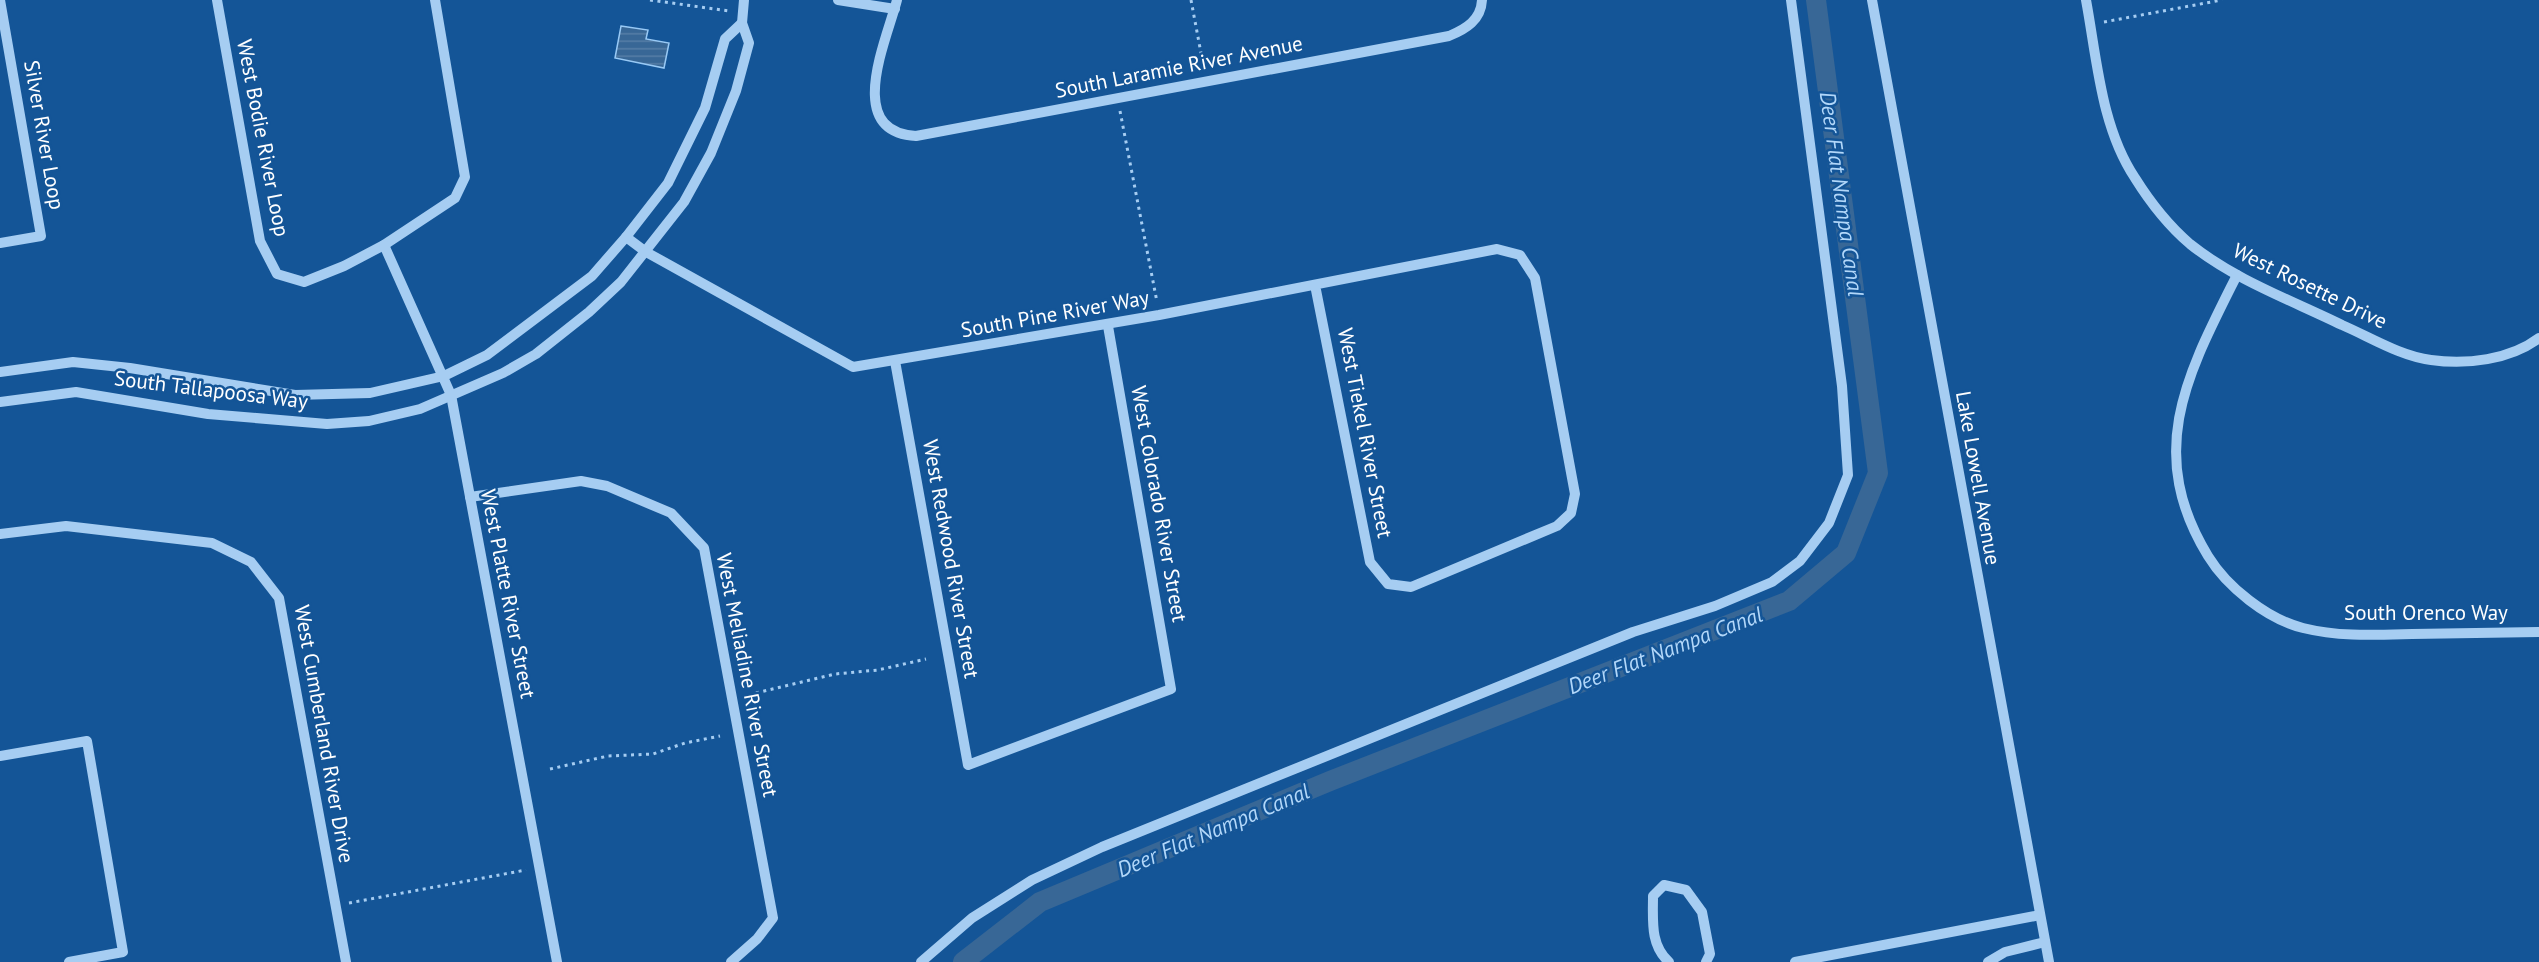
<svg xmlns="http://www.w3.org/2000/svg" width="2539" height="962" viewBox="0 0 2539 962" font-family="'PT Sans',sans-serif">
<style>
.water{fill:url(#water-rules);stroke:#98c9f5;stroke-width:1.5}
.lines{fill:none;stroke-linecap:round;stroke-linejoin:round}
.canal{stroke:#386796;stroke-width:20}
.path{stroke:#a6cdf2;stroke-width:3;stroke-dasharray:3 4.5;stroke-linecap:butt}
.minor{stroke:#a6cdf2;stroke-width:10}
.labels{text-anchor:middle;stroke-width:5;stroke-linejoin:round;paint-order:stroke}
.street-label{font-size:21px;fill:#fff;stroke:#145597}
.water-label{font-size:22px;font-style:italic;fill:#b2d7f9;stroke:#145597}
</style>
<defs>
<pattern id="water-rules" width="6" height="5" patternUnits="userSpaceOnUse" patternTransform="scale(1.5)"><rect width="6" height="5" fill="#386796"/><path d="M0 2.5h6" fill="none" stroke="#567ea6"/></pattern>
</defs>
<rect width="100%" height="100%" fill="#145597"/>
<polygon class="water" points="621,26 648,30 646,39 669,43 664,68 615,58"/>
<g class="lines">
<polyline class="canal" points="963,962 1040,902 1330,781 1789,601 1846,553 1878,473 1816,0"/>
<g class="path">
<polyline points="650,0 729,11"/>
<polyline points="1191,0 1204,69"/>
<polyline points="2104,22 2222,0"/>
<polyline points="1120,111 1157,302"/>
<polyline points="756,693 835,674 878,670 926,659"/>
<polyline points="550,769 608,756 653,754 685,743 720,736"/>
<polyline points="349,903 526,870"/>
</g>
<g class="minor">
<polyline points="217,0 260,241 277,274 304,282 344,266 384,245 455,198 465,177 435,0"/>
<polyline points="838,0 895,9"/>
<path d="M897 0C886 42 844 132 916 136L1449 36C1466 29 1481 20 1482 0"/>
<polyline points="1872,0 2049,962"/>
<path d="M2086 0C2097 59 2101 127 2135 178 2150 202 2169 226 2190 244 2235 280 2291 300 2342 325 2370 337 2400 356 2431 360 2466 365 2510 360 2539 338"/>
<polyline points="626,237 646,252 853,367 1159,315 1497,249 1520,255 1535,278 1575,494 1571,513 1557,526 1411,587 1388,584 1370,562 1315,285"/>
<polyline points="0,243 41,236 0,0"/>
<polyline points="384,245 451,395 557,962"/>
<path d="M2237 275C2188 373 2144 451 2208 556 2227 587 2267 619 2303 628 2339 637 2375 635 2412 634 2454 633 2497 633 2539 632"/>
<polyline points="895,361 968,765 1171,689 1108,326"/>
<polyline points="0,372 73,362 130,368 295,395 370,393 444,376 487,355 592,276 626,237 668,183 705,108 725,39 742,23"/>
<polyline points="0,402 76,392 208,414 327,424 369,421 420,409 503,373 536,354 589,312 621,282 684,202 711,153 736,91 749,43 742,23 744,0"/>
<polyline points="470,497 581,481 607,486 671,513 704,548 773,918 757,939 731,962"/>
<polyline points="0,534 66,526 212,543 251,562 279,598 346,962"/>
<polyline points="0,756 87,741 123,952 69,962"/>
<polyline points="921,962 972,918 1032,880 1102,847 1633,632 1715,606 1772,582 1800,561 1829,523 1848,475 1842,386 1791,0"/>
<path d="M1669 962C1650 945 1653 921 1653 896L1664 885 1686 890 1702 912 1710 954 1706 962"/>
<polyline points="1795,962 2040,915"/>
<polyline points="1988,962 2005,952 2045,942"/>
</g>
</g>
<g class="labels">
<g class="street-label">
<text transform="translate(1179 67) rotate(-11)" y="7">South Laramie River Avenue</text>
<text transform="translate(44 135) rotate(80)" y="7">Silver River Loop</text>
<text transform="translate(263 138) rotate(79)" y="7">West Bodie River Loop</text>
<text transform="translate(2310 286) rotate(26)" y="7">West Rosette Drive</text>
<text transform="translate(1055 314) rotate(-10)" y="7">South Pine River Way</text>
<text transform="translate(211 390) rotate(7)" y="7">South Tallapoosa Way</text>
<text transform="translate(1365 433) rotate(79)" y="7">West Tiekel River Street</text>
<text transform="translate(1978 478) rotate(80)" y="7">Lake Lowell Avenue</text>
<text transform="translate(1159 504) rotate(80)" y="7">West Colorado River Street</text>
<text transform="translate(951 559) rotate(80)" y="7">West Redwood River Street</text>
<text transform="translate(508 594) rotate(79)" y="7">West Platte River Street</text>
<text x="2426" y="620">South Orenco Way</text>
<text transform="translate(747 675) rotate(79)" y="7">West Meliadine River Street</text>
<text transform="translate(324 734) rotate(80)" y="7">West Cumberland River Drive</text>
</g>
<g class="water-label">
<text transform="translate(1842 194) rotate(82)" y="8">Deer Flat Nampa Canal</text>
<text transform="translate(1665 650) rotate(-21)" y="8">Deer Flat Nampa Canal</text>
<text transform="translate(1213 830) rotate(-23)" y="8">Deer Flat Nampa Canal</text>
</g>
</g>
</svg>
